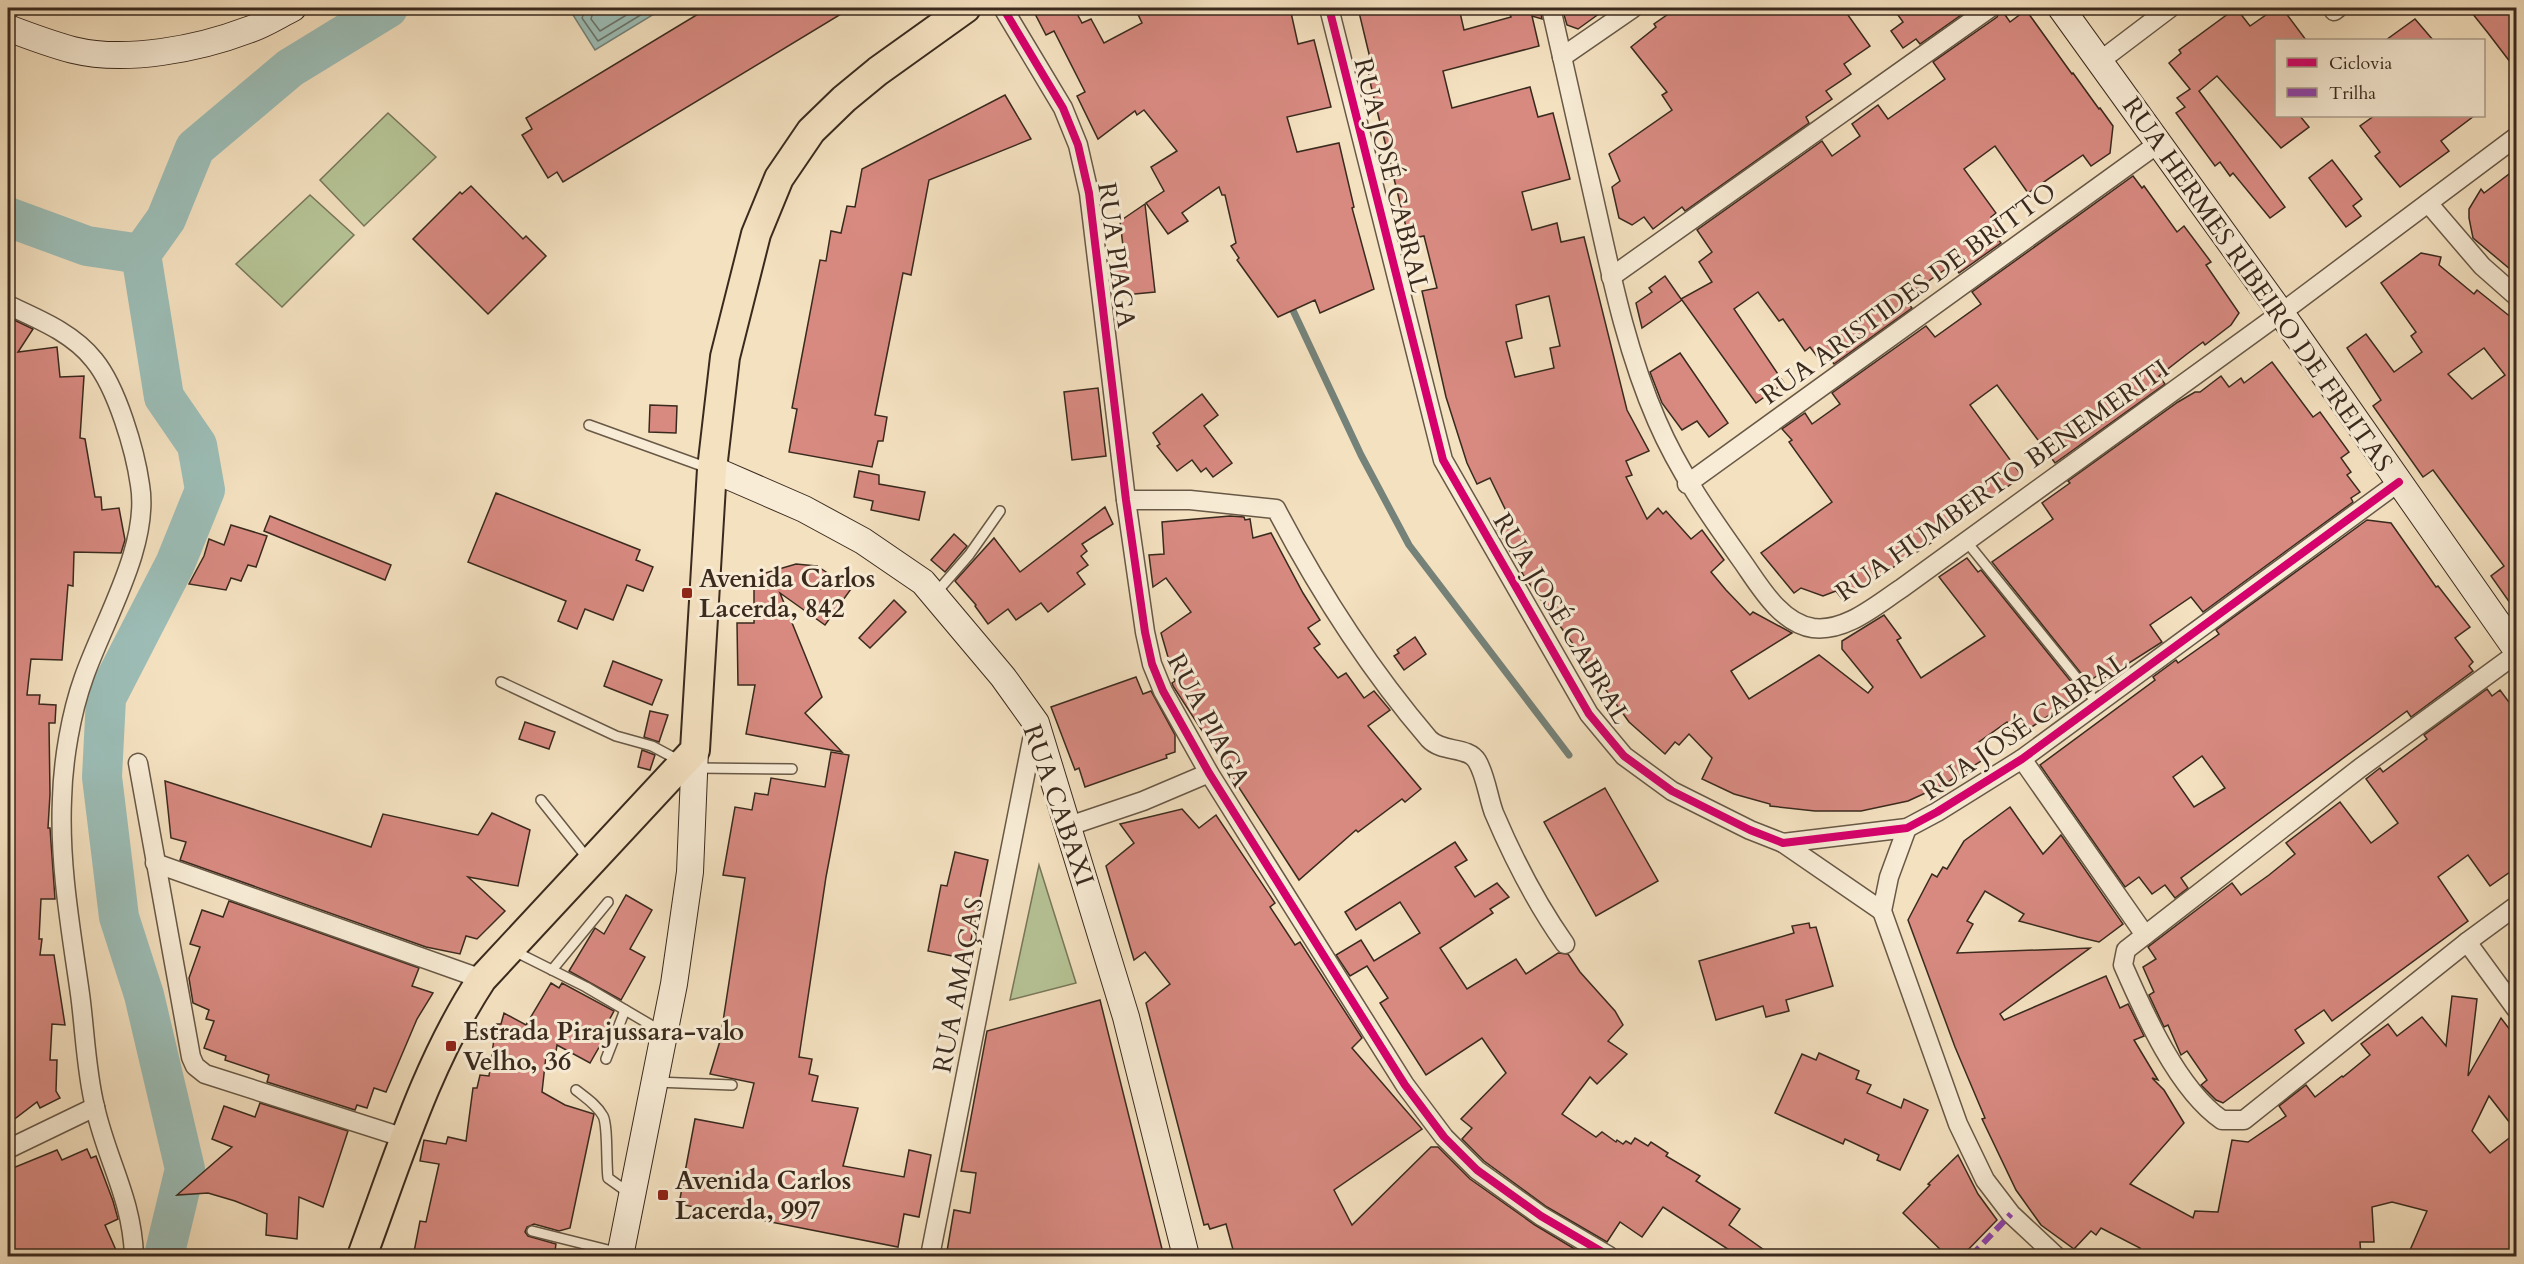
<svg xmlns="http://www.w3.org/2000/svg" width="2524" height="1264" viewBox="0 0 2524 1264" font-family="Cardo,serif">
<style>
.green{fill:#b6c496;stroke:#78775a;stroke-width:1.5}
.water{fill:#9cbdb6;stroke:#758279;stroke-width:1.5}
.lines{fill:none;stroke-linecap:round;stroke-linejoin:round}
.shore{stroke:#6b746a;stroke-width:1.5}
.stream{stroke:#758279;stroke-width:7}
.river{stroke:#9cbdb6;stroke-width:40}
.building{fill:#d88a81;stroke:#3a2a1e;stroke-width:1.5;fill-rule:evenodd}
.lane-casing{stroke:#685846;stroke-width:12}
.street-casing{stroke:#685846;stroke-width:21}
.secondary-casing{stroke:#3a2a1e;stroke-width:28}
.primary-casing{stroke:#3a2a1e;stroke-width:32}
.lane{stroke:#f8ecd6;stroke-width:9}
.street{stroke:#f8ecd6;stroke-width:18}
.secondary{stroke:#f8ecd6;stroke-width:26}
.primary{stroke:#f4e1c0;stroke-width:28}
.quiet{stroke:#8e44ad;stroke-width:6;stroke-dasharray:12 6;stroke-linecap:butt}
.cycleway-casing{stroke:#f8ecd6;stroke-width:11}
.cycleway{stroke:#d6006c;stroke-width:8}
.poi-dot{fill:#8f2418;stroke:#f8ecd6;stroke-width:2}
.labels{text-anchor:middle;stroke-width:6;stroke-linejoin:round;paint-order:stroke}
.street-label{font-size:26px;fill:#3a2a1e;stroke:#f8ecd6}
.poi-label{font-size:26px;font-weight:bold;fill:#3a2a1e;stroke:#f8ecd6;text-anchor:start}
</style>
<rect width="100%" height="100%" fill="#f4e1c0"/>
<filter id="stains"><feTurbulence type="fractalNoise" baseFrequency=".00333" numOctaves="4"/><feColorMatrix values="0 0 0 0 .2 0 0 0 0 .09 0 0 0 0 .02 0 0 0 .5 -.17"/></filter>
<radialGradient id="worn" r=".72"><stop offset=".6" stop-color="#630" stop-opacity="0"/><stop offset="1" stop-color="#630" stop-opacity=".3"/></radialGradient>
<g class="green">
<polygon points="388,113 436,157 364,226 320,180"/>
<polygon points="310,195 354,235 282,307 236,264"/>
<polygon points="1039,865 1076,983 1010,1000"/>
</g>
<polygon class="water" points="584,8 664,8 595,50 573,15"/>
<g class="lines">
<g class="shore">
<polyline points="586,8 582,18 598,41 652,8"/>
<polyline points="594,8 591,19 600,31 638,8"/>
</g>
<polyline class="stream" points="1290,304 1361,455 1409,545 1569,755"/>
<g class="river">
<polyline points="8,217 87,246 141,254 166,219 195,148 290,68 388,8"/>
<polyline points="141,254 164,397 197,445 205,490 175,564 106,698 102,777 119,917 144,995 185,1169 164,1256"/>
</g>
</g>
<g class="building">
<polygon points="708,8 851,8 563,182 557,172 548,178 522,135 532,129 526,118"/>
<polygon points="1032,8 1074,8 1082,23 1091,19 1104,43 1142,23 1135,8 1290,8 1298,44 1314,40 1331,107 1287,117 1297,152 1339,143 1354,207 1352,208 1374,289 1320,313 1315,300 1278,317 1237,260 1239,258 1231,246 1236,243 1225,195 1222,195 1219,187 1182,213 1188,221 1168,234 1146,203 1164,191 1151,167 1177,151 1144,110 1137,115 1135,111 1098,139 1077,96 1085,92 1054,31 1046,35"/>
<path d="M1358 8H1459L1464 30 1511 17 1508 8H1540L1542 19 1532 16 1539 46 1443 71 1452 108 1530 87 1538 117 1553 113 1570 179 1522 192 1532 230 1557 223 1561 242 1584 237 1627 410 1649 451 1626 461 1632 475 1626 477 1647 519 1658 508 1663 514 1666 511 1691 539 1702 530 1724 560 1711 572 1726 590 1750 615 1753 612 1792 633 1731 671 1749 699 1819 655 1868 693 1873 687 1842 649V641L1884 615 1901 638 1897 640 1921 678 1985 636 1939 577 1967 558 1978 572 1981 570 2077 689 2070 694 2074 699 2018 736 2007 722 1979 742 1989 756 1945 784 1908 801 1861 811H1815L1770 806V804L1734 794 1702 779 1712 758 1689 734 1679 745 1675 742 1665 754 1629 722 1524 576 1496 526 1510 519 1490 478 1477 484 1467 463 1446 397 1422 291 1437 288 1424 236 1409 239 1371 86 1366 59 1370 58ZM1549 296 1560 346 1550 348 1554 368 1515 377 1506 342 1522 338 1516 305Z"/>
<polygon points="1562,8 1607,8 1578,29 1567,25"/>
<polygon points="1677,8 1843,8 1870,46 1844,64 1851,74 1826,91 1832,99 1806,117 1809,123 1685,211 1682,207 1653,229 1644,217 1632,225 1619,218 1612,187 1620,181 1609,154 1672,110 1662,95 1667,92 1631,47 1656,27 1654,24"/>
<polygon points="1893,8 1971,8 1920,44 1916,39 1903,48 1891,31 1903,22"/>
<polygon points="2236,8 2250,26 2276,8 2282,8 2306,40 2277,40 2277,116 2300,116 2309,127 2281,148 2217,76 2199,91 2285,207 2270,218 2233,173 2230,176 2220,162 2215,166 2176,113 2185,107 2177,98 2190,89 2169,63 2181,53 2179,50"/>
<polygon points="2468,8 2517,8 2517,71 2488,33"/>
<polygon points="2001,9 2010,22 2026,10 2072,74 2073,73 2099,109 2100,108 2113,126 2110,153 2091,166 2083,155 2028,193 1995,146 1964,169 1996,213 1991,217 2001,229 1994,233 2001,243 1959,273 1953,264 1910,294 1904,298 1912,308 1834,364 1826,353 1819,359 1810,347 1805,351 1783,319 1779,321 1758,292 1734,309 1784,383 1756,403 1682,300 1642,328 1636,303 1652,292 1649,288 1665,276 1681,299 1712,282 1699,262 1712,252 1697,230 1822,141 1832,156 1860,136 1852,124 1878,105 1888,119 1945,79 1933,62 1997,17"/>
<polygon points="2415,19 2433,40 2386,40"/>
<polygon points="1005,95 1031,139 929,180 911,275 903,273 875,415 887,417 883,441 878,441 872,467 789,452 797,409 792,408 820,260 826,261 831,231 841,233 847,206 855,207 862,169"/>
<polygon points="2374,116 2474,116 2441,141 2449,151 2400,187 2375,156 2380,152 2360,126"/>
<polygon points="2332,160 2362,199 2353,206 2361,216 2346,227 2309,178"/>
<polygon points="2517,168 2517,275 2473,238 2469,218 2469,209 2481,189 2484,193"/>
<polygon points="2133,176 2142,188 2144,186 2177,232 2184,226 2211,262 2206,265 2239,313 2231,325 2205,345 2203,342 2187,354 2159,376 2165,384 2055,463 1997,385 1970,405 2022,476 1931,543 1843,600 1836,591 1823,596 1801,588 1794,593 1761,553 1832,502 1789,442 1792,440 1782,429 1805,413 1812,424 1840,404 1832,393 1926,326 1935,337 1981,304 1972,292"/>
<polygon points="471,186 523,239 526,236 546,256 488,314 413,239 460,192 462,194"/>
<polygon points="1145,204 1155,292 1114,296 1110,264 1125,263 1120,221"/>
<path d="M2421 253 2441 257 2439 265 2474 294 2477 290 2517 322V613L2491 576 2504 566 2433 470 2423 477 2373 406 2381 400 2347 348 2366 334 2394 372 2422 352 2411 336 2416 332 2381 283ZM2484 348 2505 375 2472 399 2448 374Z"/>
<polygon points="8,317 33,329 18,352 57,347 60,377 84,376 80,438 85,439 95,497 101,497 102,510 119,508 125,540 121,553 74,552 73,586 68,585 62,660 31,659 27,695 40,695 39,704 56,705 55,723 49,723 50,794 48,828 50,828 55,899 41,899 39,939 42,939 40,955 54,955 65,1025 52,1024 50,1060 57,1060 56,1091 60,1098 40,1108 37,1102 8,1124 8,573 12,531 8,531"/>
<polygon points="1680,353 1728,423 1709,437 1697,421 1682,430 1662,403 1650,372"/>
<polygon points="2272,362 2313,417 2320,412 2349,452 2341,458 2351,472 2347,475 2360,492 2351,498 2353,502 2203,612 2191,597 2150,625 2162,642 2104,679 2101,673 2088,682 1992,562 2053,519 2042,503 2070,483 2068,481 2178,402 2195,392 2200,392 2221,376 2229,387 2241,378 2244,383"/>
<polygon points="1098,388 1106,456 1072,460 1064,392"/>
<polygon points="1202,394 1218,415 1204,426 1232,463 1213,477 1206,468 1201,472 1192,460 1177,471 1157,446 1160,444 1153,433"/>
<polygon points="650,405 677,406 676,433 649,432"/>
<polygon points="859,471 879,475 879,484 925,492 919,520 871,510 873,501 854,497"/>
<polygon points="496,493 640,550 636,560 653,567 643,591 627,585 613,620 585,609 577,629 558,621 566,601 468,562"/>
<polygon points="1105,507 1113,524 1082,544 1087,551 1081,556 1088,565 1077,573 1085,584 1048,612 1041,603 1016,620 1008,609 988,624 975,606 976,605 955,581 994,538 1020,572"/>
<polygon points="270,516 391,565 385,580 264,531"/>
<polygon points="1230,516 1244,517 1245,520 1250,519 1253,538 1271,533 1303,593 1320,620 1308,628 1320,644 1314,648 1338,678 1346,673 1364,698 1374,691 1390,710 1368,726 1421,789 1405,802 1402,799 1358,832 1356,830 1299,880 1173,686 1172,683 1175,681 1161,633 1191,612 1166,578 1153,587 1149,555 1164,554 1162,522"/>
<path d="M2367 520 2391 523 2436 587 2438 586 2470 627 2455 638 2473 662 2469 666 2473 671 2411 717 2407 711 2181 878 2188 888 2175 898 2165 885 2152 894 2139 877 2125 887 2040 765 2155 680 2153 677 2176 660 2178 663 2219 634 2216 630ZM2202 756 2225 788 2194 807 2173 777Z"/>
<polygon points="231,525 267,536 256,567 248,565 241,581 231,578 226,590 189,584 204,556 209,539 224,545"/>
<polygon points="954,534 967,546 945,572 931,560"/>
<polygon points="796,564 817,566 851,589 825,625 780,593 822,697 805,713 842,752 746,734 755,685 738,685 737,623 754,623 754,583 758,578 755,576"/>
<polygon points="894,600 906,612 870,648 859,638"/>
<polygon points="1415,637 1426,654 1404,670 1394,656 1399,653 1397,650"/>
<polygon points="613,661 662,680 652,705 604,686"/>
<polygon points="1136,677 1143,694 1151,691 1175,735 1175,752 1166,755 1167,758 1085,787 1079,768 1075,770 1051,707"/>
<polygon points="2487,689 2492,696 2500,690 2517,713 2517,867 2490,886 2468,855 2438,877 2468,921 2332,1021 2324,1010 2295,1030 2304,1043 2223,1103 2216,1100 2201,1085 2207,1080 2187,1051 2181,1055 2168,1025 2164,1027 2149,995 2154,992 2143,967 2156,959 2148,947 2232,883 2241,895 2269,875 2295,854 2286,843 2340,802 2371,843 2398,823 2366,779 2380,768 2383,772 2427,739 2424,735"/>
<polygon points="650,711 668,715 659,742 644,737"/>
<polygon points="525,722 555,732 549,749 519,739"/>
<polygon points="642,750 655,755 650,770 638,767"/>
<polygon points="831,752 849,755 826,877 799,1057 812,1059 809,1074 818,1076 812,1101 858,1108 843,1166 904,1177 909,1150 931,1155 919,1217 904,1214 898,1247 679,1204 695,1119 743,1128 754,1083 710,1074 720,1041 745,878 723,875 735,807 752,810 755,793 768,795 771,778 825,787"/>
<polygon points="165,781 371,847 383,814 478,835 492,813 530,830 518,886 468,877 505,911 477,939 466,936 460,954 426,947 180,860 186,842 171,838"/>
<polygon points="1605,788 1658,881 1596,916 1544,822"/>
<polygon points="2010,807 2043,854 2061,835 2123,924 2099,942 2078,937 2019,921 2024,914 1985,891 1967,921 1973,924 1957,953 2090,948 2000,1014 2004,1020 2106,976 2120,1008 2128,1004 2144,1036 2134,1040 2158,1080 2152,1078 2164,1090 2184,1123 2130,1184 2193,1218 2195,1211 2218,1212 2232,1140 2248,1142 2286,1116 2279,1106 2306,1085 2315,1097 2342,1076 2343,1077 2370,1055 2361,1044 2388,1024 2397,1036 2422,1017 2446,1046 2452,996 2477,999 2468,1076 2501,1018 2517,1039 2517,1132 2489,1096 2472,1131 2490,1153 2517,1132 2517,1257 2407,1257 2427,1211 2392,1202 2372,1207 2374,1242 2360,1242 2361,1257 2136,1257 2140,1248 2101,1228 2096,1235 2091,1231 2074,1249 2041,1225 2016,1190 1982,1119 1985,1118 1955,1047 1908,920 1932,874 1937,877 1943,867 1947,869 1964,841"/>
<polygon points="1182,809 1199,828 1216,815 1275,903 1270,907 1295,945 1300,942 1362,1038 1352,1048 1422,1129 1334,1190 1352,1225 1431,1147 1438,1147 1470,1179 1535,1225 1588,1257 1235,1257 1226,1224 1210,1229 1208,1224 1204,1225 1146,1003 1170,984 1145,952 1134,960 1106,866 1134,843 1120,824"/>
<polygon points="1455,842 1467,860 1455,867 1475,897 1497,883 1509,897 1490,909 1493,913 1440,948 1467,989 1516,959 1526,974 1558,953 1568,954 1580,972 1615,1011 1623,1025 1608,1041 1627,1054 1597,1084 1590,1077 1562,1114 1596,1137 1602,1132 1616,1142 1617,1140 1623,1144 1626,1141 1631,1144 1635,1138 1648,1146 1651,1142 1668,1153 1666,1156 1700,1176 1696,1181 1740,1209 1729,1225 1774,1257 1740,1257 1663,1207 1642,1237 1620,1222 1607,1242 1547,1207 1484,1161 1462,1139 1472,1128 1461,1119 1506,1073 1482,1038 1426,1075 1380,1003 1388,998 1367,966 1350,976 1336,955 1361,940 1374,961 1420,933 1400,902 1356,930 1345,912"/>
<polygon points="955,852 988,860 967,959 928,951 941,885 947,886"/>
<polygon points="626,895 652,910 630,949 645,957 621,1000 569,971 595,928 604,934"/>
<polygon points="229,901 419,968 412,986 433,993 417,1019 386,1092 374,1088 367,1108 357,1105 355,1110 267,1082 269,1075 225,1060 226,1056 204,1048 214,1021 206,1019 209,1010 193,1003 189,978 200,947 190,944 202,910 223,917"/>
<polygon points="1809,923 1810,928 1816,927 1833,986 1786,1000 1789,1011 1766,1017 1763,1006 1716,1020 1699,961 1794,933 1792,926"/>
<polygon points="551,983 559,988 562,983 614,1011 606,1026 610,1028 590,1063 557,1045 555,1059 546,1056 542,1092 565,1105 594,1114 570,1228 559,1231 534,1224 527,1227 525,1232 528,1236 556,1244 554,1257 413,1257 420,1221 426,1222 439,1164 420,1161 424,1140 446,1144 448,1137 466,1141 473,1088 477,1088 480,1075 489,1076 496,1024 501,1024 504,1013 526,1025"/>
<polygon points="1100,1000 1164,1257 946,1257 954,1210 970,1213 976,1173 961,1171 987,1031"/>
<polygon points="1819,1053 1859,1071 1856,1079 1871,1085 1867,1093 1901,1108 1904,1099 1928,1110 1900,1170 1877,1160 1879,1155 1845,1139 1843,1144 1775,1113 1802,1054 1816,1060"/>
<polygon points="260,1103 348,1131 323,1207 299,1197 297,1239 266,1235 267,1214 235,1201 208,1193 177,1195 232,1147 212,1139 224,1106 255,1117"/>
<polygon points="87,1149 91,1158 96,1156 113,1201 118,1219 105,1225 119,1257 8,1257 8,1170 57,1150 62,1160"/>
<polygon points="1958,1155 1978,1194 1997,1220 1961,1257 1948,1257 1903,1213 1930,1185 1928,1184"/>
</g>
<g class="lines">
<g class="lane-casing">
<g id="lane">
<polyline points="589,425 708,468"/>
<polyline points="1966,541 2097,703"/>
<polyline points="935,594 969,555 1000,511"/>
<polyline points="501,682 616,736 652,746 680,761"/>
<polyline points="695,768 792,769"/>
<polyline points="541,800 588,859"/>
<polyline points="512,950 586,987 661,1031"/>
<polyline points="552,970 608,902"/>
<polyline points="606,1059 625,1010"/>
<polyline points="656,1082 732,1085"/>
<path d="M576 1090C586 1098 597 1105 603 1116 608 1125 606 1164 608 1178L629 1193"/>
<polyline points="532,1231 620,1253"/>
</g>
</g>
<g class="street-casing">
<g id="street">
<polyline points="1003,8 1063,108 1078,145 1089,193 1126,500 1145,632 1152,664 1163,691 1209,773 1405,1085 1444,1137 1477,1170 1541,1216 1609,1256"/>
<polyline points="1329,8 1443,460 1589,714 1624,756 1672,791 1750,830 1783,843 1907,828 1937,812 2022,759 2399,482"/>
<path d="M1551 8C1567 78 1583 150 1599 221 1614 289 1629 357 1657 421 1679 472 1710 516 1742 561 1759 585 1780 623 1813 628 1846 632 1876 605 1902 588L2281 313 2516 137"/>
<polyline points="8,11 10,8"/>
<polyline points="2334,11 2338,8"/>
<polyline points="1562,57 1633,8"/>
<polyline points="2100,61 2170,8"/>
<polyline points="2428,203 2482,266 2516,296"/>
<polyline points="1611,277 1990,8"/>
<path d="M8 305C38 319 73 333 94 360 117 388 135 450 140 485 150 545 104 620 84 677 71 713 63 760 62 799 59 864 71 930 80 994 85 1031 86 1071 95 1107 107 1161 132 1198 134 1256"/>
<polyline points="1687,484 2159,143"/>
<path d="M1126 500H1190L1276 509C1318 589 1370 670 1429 739 1442 753 1468 746 1477 761 1486 776 1488 797 1494 813 1514 860 1536 903 1565 944"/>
<path d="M2516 654 2360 768 2126 950 2123 965C2144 1013 2178 1090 2222 1120H2244L2467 942 2516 906"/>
<polyline points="2022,759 2145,935"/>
<polyline points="138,763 191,1057 195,1066 205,1074 405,1138"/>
<polyline points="1069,826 1143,801 1209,773"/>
<polyline points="1907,828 1889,877 1882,911 1958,1124 1985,1180 2011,1214 2056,1256"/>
<polyline points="1783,843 1882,911"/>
<polyline points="155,863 482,979"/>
<polyline points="2467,942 2516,1009"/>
<polyline points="8,1149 95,1107"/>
<polyline points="930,1256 1035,725"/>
</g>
</g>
<g class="secondary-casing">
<g id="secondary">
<polyline points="2061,8 2281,313 2516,649"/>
<path d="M8 28C29 36 50 44 73 50 126 63 198 49 248 30 264 25 279 15 293 8"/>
<polyline points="712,469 804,509 863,541 923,582 1003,677 1036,723 1126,1017 1186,1256"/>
<polyline points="620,1256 674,984 690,872 695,750"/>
</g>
</g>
<g class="primary-casing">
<path id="primary" d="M362 1256C397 1162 426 1064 482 979L695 750 712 469 725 357 756 234 779 178 811 131 844 99 878 71 966 8"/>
</g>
<use href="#lane" class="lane"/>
<use href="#street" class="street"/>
<use href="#secondary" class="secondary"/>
<use href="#primary" class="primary"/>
<polyline class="quiet" points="1971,1256 2011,1214"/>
<g class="cycleway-casing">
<g id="cycleway">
<polyline points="1003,8 1063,108 1078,145 1089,193 1126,500 1145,632 1152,664 1163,691 1209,773 1405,1085 1444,1137 1477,1170 1541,1216 1609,1256"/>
<polyline points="1329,8 1443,460 1589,714 1624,756 1672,791 1750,830 1783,843 1907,828 1937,812 2022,759 2399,482"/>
</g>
</g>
<use href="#cycleway" class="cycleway"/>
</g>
<g class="poi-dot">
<rect x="681" y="587" width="12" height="12" rx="3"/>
<rect x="445" y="1040" width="12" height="12" rx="3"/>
<rect x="657" y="1189" width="12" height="12" rx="3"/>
</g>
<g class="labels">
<g class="street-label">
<text transform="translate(1392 175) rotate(76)" y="9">RUA JOSÉ CABRAL</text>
<text transform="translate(1117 255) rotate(82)" y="9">RUA PIAGA</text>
<text transform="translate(2258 284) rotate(55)" y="9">RUA HERMES RIBEIRO DE FREITAS</text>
<text transform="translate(1908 293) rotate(-36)" y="9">RUA ARISTIDES DE BRITTO</text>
<text transform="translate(2002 480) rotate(-35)" y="9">RUA HUMBERTO BENEMERITI</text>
<text transform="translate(1562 618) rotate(59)" y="9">RUA JOSÉ CABRAL</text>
<text transform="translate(1209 720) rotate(62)" y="9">RUA PIAGA</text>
<text transform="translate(2024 726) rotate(-34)" y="9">RUA JOSÉ CABRAL</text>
<text transform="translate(1059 805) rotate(71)" y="9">RUA CABAXI</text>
<text transform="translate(958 985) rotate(-79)" y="9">RUA AMAÇAS</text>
</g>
<g class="poi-label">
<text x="699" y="587">Avenida Carlos<tspan x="699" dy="30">Lacerda, 842</tspan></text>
<text x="463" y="1040">Estrada Pirajussara-valo<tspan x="463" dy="30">Velho, 36</tspan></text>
<text x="675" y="1189">Avenida Carlos<tspan x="675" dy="30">Lacerda, 997</tspan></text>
</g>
</g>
<rect width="2524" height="1264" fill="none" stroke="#f4e1c0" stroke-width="30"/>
<rect x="9" y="9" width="2506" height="1246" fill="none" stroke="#3a2a1e" stroke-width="3"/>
<rect x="15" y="15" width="2494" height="1234" fill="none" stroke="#3a2a1e" stroke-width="1.5"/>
<rect x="2275" y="39" width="210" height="78" fill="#f8ecd6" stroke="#ac9e8c" stroke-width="1.5"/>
<rect x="2287" y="58" width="30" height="9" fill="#d6006c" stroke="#ac9e8c" stroke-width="1.5"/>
<text x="2329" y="69" font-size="18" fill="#3a2a1e">Ciclovia</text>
<rect x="2287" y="88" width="30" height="9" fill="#8e44ad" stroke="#ac9e8c" stroke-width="1.5"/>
<text x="2329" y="99" font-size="18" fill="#3a2a1e">Trilha</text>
<rect width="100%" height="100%" filter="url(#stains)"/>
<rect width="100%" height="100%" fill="url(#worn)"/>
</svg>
